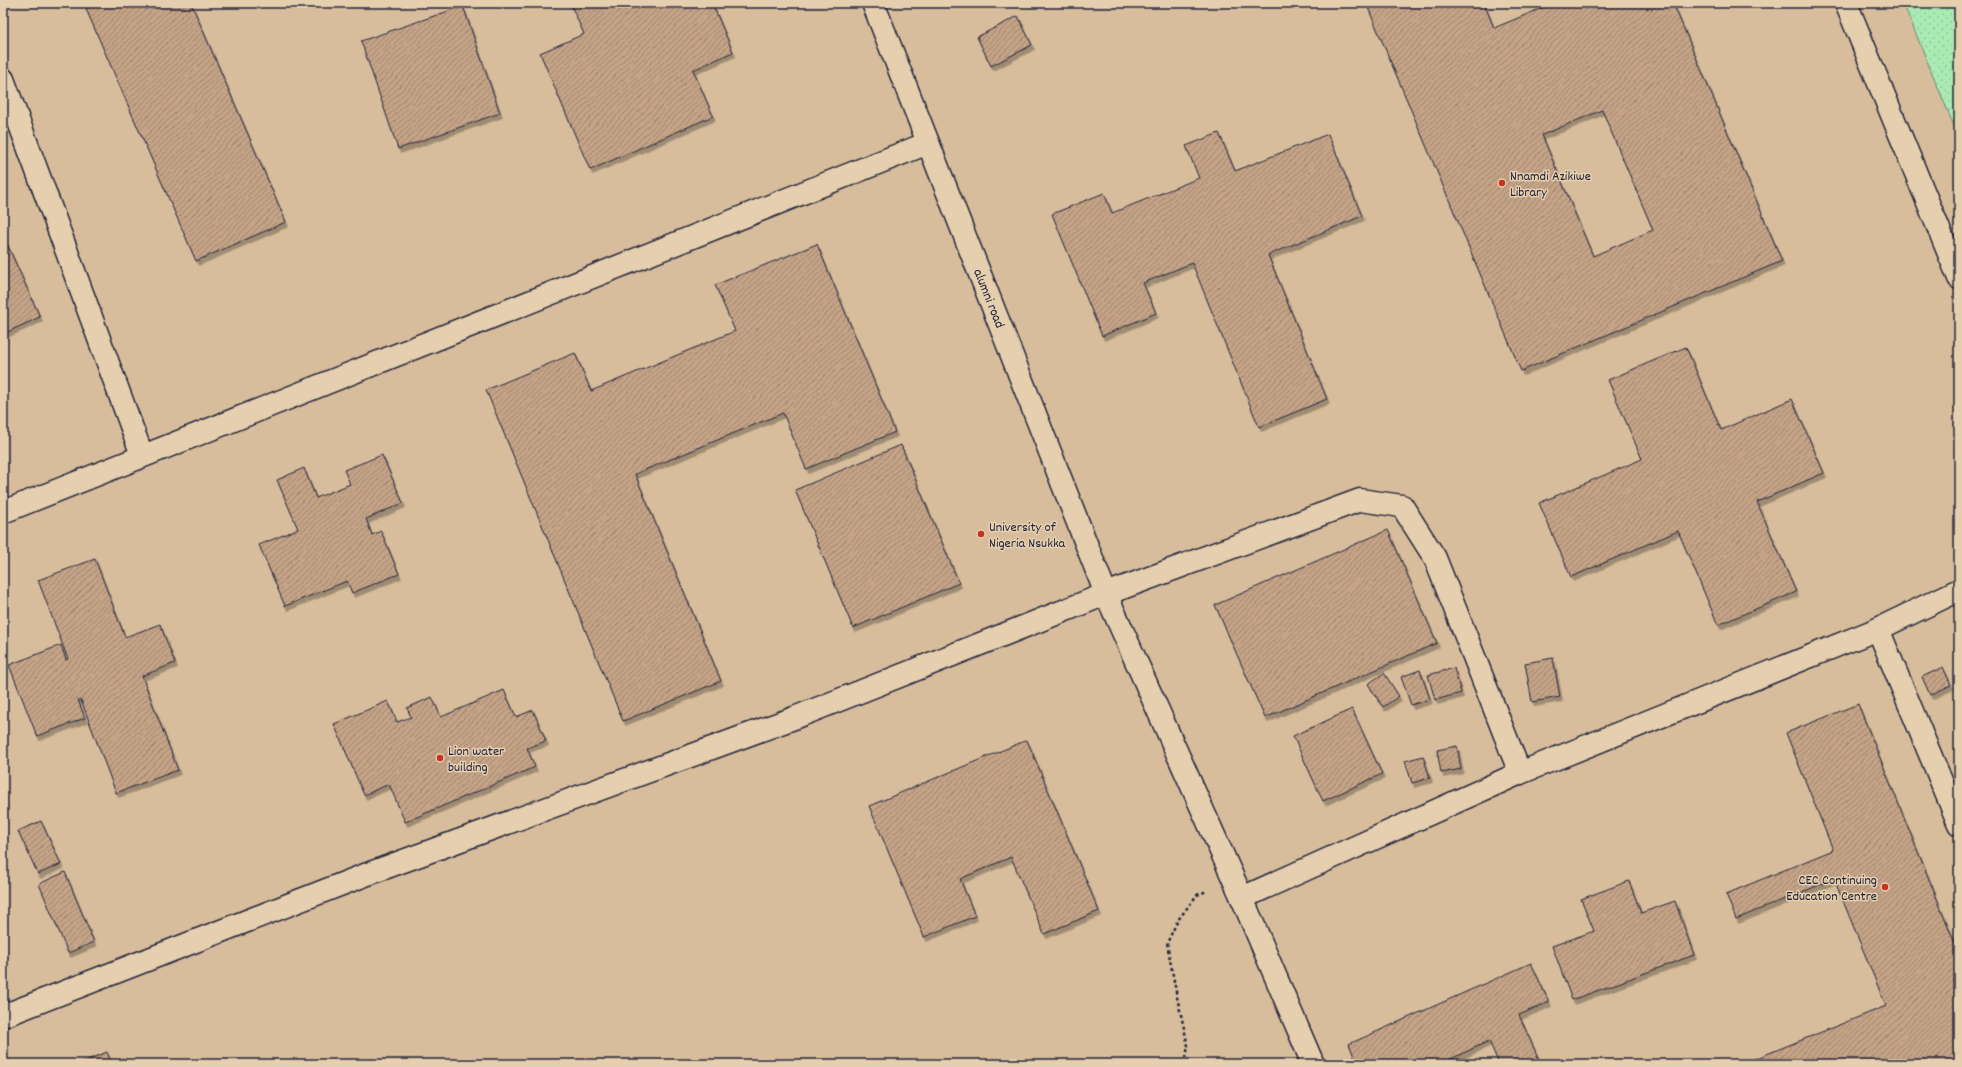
<svg xmlns="http://www.w3.org/2000/svg" width="1962" height="1067" viewBox="0 0 1962 1067" font-family="Dekko,sans-serif">
<style>
.built{fill:#d7bd9c}
.park{fill:url(#park-dots);stroke:#668677}
.building{fill:url(#building-hatch);stroke:#22223b;fill-rule:evenodd;filter:url(#shadow)}
.lines{fill:none;stroke-linecap:round;stroke-linejoin:round}
.minor-casing{stroke:#22223b;stroke-width:25}
.path{stroke:#22223b;stroke-width:2.5;stroke-dasharray:3 3;stroke-linecap:butt}
.minor{stroke:#e5cfae;stroke-width:22}
.poi-dot{fill:#c8321e;stroke:#e5cfae;stroke-width:1.5}
.labels{text-anchor:middle;stroke-width:3;stroke-linejoin:round;paint-order:stroke}
.poi-label{font-size:14px;fill:#22223b;stroke:#e5cfae;text-anchor:start}
.street-label{font-size:14px;fill:#22223b;stroke:#e5cfae}
</style>
<defs>
<pattern id="park-dots" width="8" height="8" patternUnits="userSpaceOnUse"><rect width="8" height="8" fill="#aaeab3"/><path d="M2 2h.1M6 6h.1" fill="none" stroke="#92c89b" stroke-width="1.8" stroke-linecap="round"/></pattern>
<pattern id="building-hatch" width="6" height="6" patternUnits="userSpaceOnUse"><rect width="6" height="6" fill="#c4a386"/><path d="M-1 1l2-2M0 6l6-6M5 7l2-2" fill="none" stroke="#9f846f"/></pattern>
<filter id="shadow"><feDropShadow dx="2.5" dy="4.5" stdDeviation="0" flood-color="#0004"/></filter>
</defs>
<rect width="100%" height="100%" fill="#e5cca9"/>
<filter id="ink" filterUnits="userSpaceOnUse"><feTurbulence type="fractalNoise" baseFrequency=".025" numOctaves="2"/><feDisplacementMap in="SourceGraphic" scale="8" xChannelSelector="R" yChannelSelector="G"/><feConvolveMatrix kernelMatrix="1 2 1 2 8 2 1 2 1" color-interpolation-filters="sRGB"/></filter>
<g filter="url(#ink)">
<rect class="built" x="3" y="3" width="1956" height="1061"/>
<polygon class="park" points="1903,3 1959,3 1959,138"/>
<g class="building">
<polygon points="99,3 191,3 286,222 196,261 86,9"/>
<polygon points="570,3 712,3 733,52 693,70 713,116 590,170 540,53 584,34"/>
<path d="M1366 3H1484L1494 28 1554 3H1673L1782 261 1521 371ZM1602 110 1653 230 1593 256 1542 135Z"/>
<polygon points="463,6 500,113 398,149 361,41"/>
<polygon points="1018,16 1032,45 991,66 977,37"/>
<polygon points="1219,133 1235,171 1328,134 1362,216 1268,255 1327,399 1259,427 1192,263 1143,283 1156,313 1102,336 1052,214 1104,193 1112,213 1199,178 1186,146"/>
<polygon points="3,235 40,317 3,334"/>
<polygon points="817,244 895,432 806,469 783,413 635,474 721,681 623,721 486,390 575,353 591,391 735,331 715,285"/>
<polygon points="1686,347 1721,430 1792,399 1824,473 1757,502 1796,592 1718,625 1678,531 1571,577 1539,503 1642,459 1608,380"/>
<polygon points="901,445 959,583 853,628 795,490"/>
<polygon points="382,455 403,503 366,519 372,535 381,531 399,574 352,593 347,581 285,606 259,545 298,529 277,480 304,468 316,498 350,484 344,470"/>
<polygon points="1388,530 1437,643 1265,718 1215,605"/>
<polygon points="95,559 125,637 160,624 175,663 142,676 178,770 116,793 81,700 78,700 85,718 37,736 9,665 61,645 66,660 68,659 38,580"/>
<polygon points="1553,658 1560,697 1532,702 1525,663"/>
<polygon points="1943,667 1951,685 1930,695 1922,677"/>
<polygon points="1454,668 1461,693 1435,700 1428,675"/>
<polygon points="1420,670 1430,699 1411,705 1401,677"/>
<polygon points="1384,673 1399,696 1383,707 1368,684"/>
<polygon points="504,690 516,717 533,710 546,741 527,748 535,767 405,822 389,784 364,795 334,724 388,701 397,722 411,717 407,708 432,697 441,717"/>
<polygon points="1858,704 1959,953 1959,1064 1742,1064 1886,1006 1834,879 1736,919 1726,894 1833,850 1786,733"/>
<polygon points="1352,709 1382,774 1323,801 1293,736"/>
<polygon points="1027,740 1099,911 1044,934 1011,857 960,879 975,916 924,937 869,806"/>
<polygon points="1457,746 1461,769 1441,773 1437,750"/>
<polygon points="1423,756 1430,778 1412,783 1405,761"/>
<polygon points="41,821 61,864 38,874 18,831"/>
<polygon points="65,872 94,942 68,953 39,884"/>
<polygon points="1629,881 1641,913 1675,901 1694,955 1572,1000 1552,946 1594,931 1581,899"/>
<polygon points="1531,963 1549,1002 1519,1015 1541,1064 1499,1064 1489,1041 1444,1062 1445,1064 1357,1064 1349,1044"/>
<polygon points="107,1052 112,1064 78,1064"/>
</g>
<g class="lines">
<g class="minor-casing">
<g id="minor">
<polyline points="873,3 1106,594 1242,898 1313,1064"/>
<polyline points="1846,3 1959,278"/>
<polyline points="3,79 142,455"/>
<polyline points="3,512 928,143"/>
<polyline points="1959,590 1878,629 1959,824"/>
<polyline points="1242,898 1520,773 1878,629"/>
<polyline points="3,1016 365,875 794,718 1106,594 1360,500 1402,506 1435,558 1520,773"/>
</g>
</g>
<polyline class="path" points="1185,1064 1188,1046 1177,997 1167,943 1178,920 1197,895 1207,891"/>
<use href="#minor" class="minor"/>
</g>
</g>
<g class="poi-dot">
<circle cx="1502" cy="183" r="4"/>
<circle cx="981" cy="534" r="4"/>
<circle cx="440" cy="758" r="4"/>
<circle cx="1885" cy="887" r="4"/>
</g>
<g class="labels">
<g class="poi-label">
<text x="1510" y="180">Nnamdi Azikiwe<tspan x="1510" dy="16">Library</tspan></text>
<text x="989" y="531">University of<tspan x="989" dy="16">Nigeria Nsukka</tspan></text>
<text x="448" y="755">Lion water<tspan x="448" dy="16">building</tspan></text>
<text x="1877" y="884" text-anchor="end">CEC Continuing<tspan x="1877" dy="16">Education Centre</tspan></text>
</g>
<g class="street-label">
<text transform="translate(990 298) rotate(68)" y="5">alumni road</text>
</g>
</g>
<rect width="1962" height="1067" fill="none" stroke="#e5cfae" stroke-width="16"/>
<rect x="8" y="8" width="1946" height="1051" fill="none" stroke="#22223b" stroke-width="1.5" filter="url(#ink)"/>
</svg>
